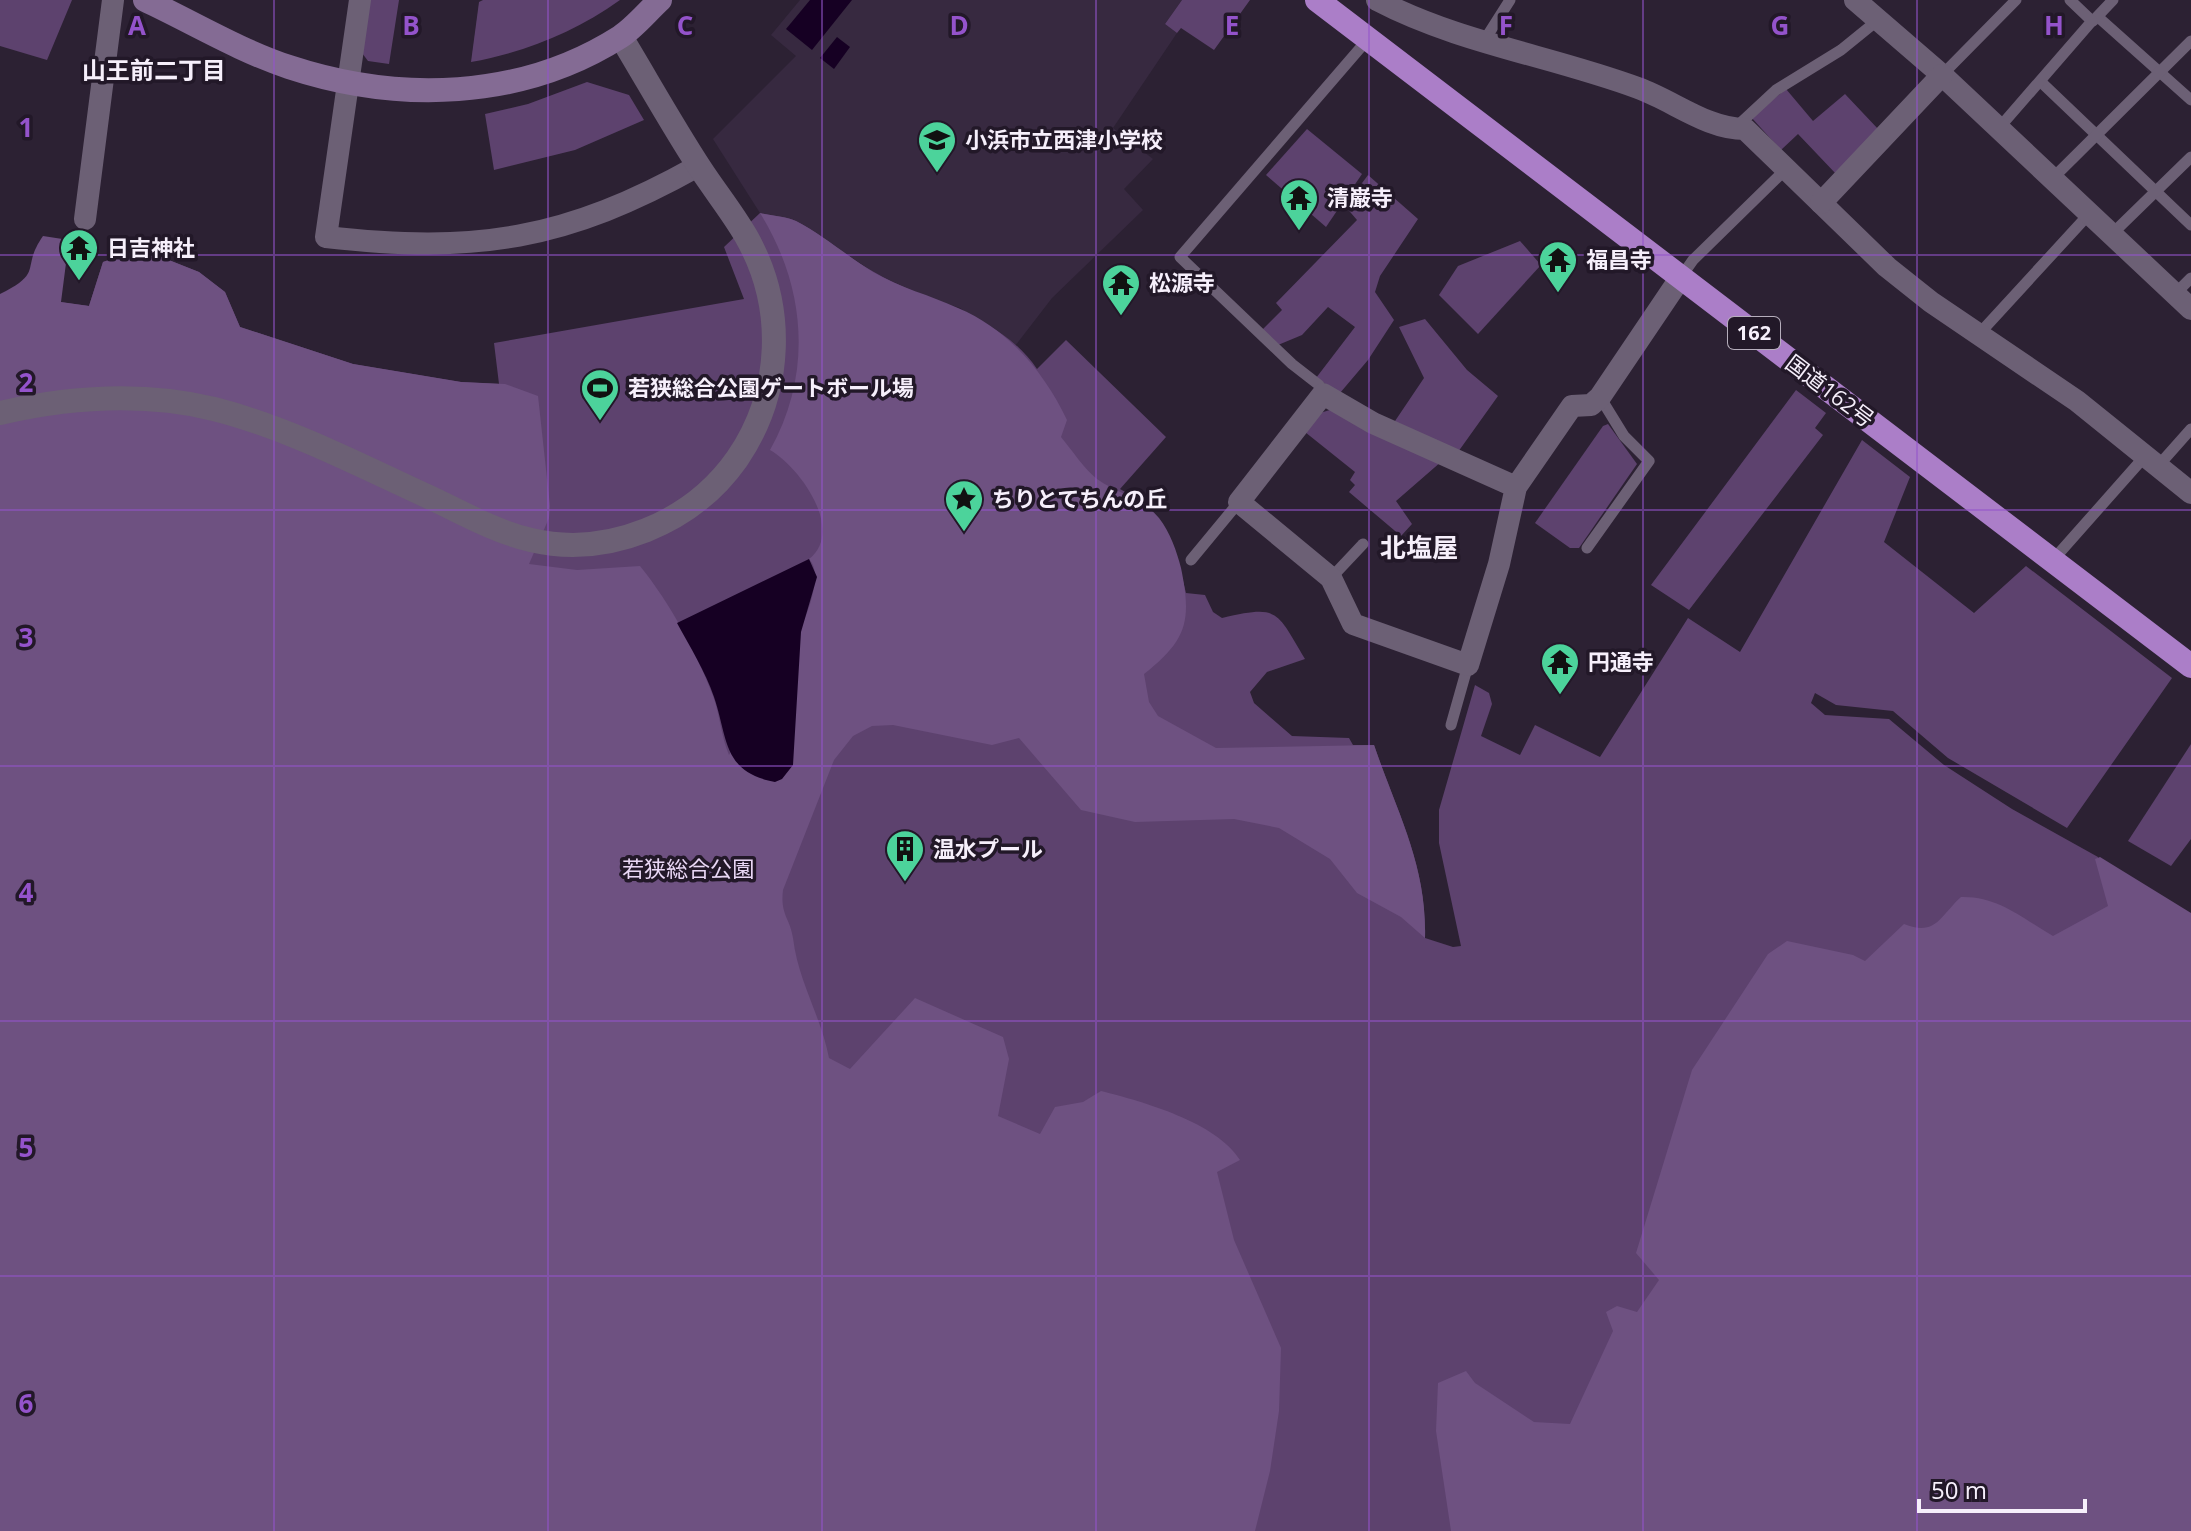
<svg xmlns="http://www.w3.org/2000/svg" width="2191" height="1531" viewBox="0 0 2191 1531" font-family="'Open Sans','Noto Sans JP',sans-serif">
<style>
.built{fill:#372940}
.green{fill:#5d426e}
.forest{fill:#6e5181}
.water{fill:#160023}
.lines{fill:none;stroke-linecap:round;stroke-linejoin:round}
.service{stroke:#6c6075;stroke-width:11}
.minor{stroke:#6c6075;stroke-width:22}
.tertiary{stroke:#6c6075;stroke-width:24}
.secondary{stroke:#846b94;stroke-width:24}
.trunk{stroke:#ab7ec8;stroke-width:24}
.grid{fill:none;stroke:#9453cb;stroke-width:2;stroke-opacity:0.55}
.labels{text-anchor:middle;stroke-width:7;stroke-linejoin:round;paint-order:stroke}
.shield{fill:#221828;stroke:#b6aebc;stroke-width:2}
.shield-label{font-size:20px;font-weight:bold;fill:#f6effb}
.poi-label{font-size:22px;font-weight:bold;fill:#f6effb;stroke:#221828;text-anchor:start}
.street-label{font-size:22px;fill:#f6effb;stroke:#221828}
.park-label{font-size:22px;fill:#e9d7f5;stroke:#221828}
.neighbourhood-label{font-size:24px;font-weight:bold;fill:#f6effb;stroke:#221828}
.quarter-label{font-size:26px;font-weight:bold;fill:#f6effb;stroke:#221828}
.grid-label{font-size:26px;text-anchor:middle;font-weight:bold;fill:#9453cb;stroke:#221828;stroke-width:7;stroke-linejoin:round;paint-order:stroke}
</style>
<rect width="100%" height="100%" fill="#2c2133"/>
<polygon class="built" points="800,0 1182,0 1165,24 1177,33 1113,128 1153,159 1124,189 1143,210 1052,298 1015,346 960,308 918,294 875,273 794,220 760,213 713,139 796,56 771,35"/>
<g class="green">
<polygon points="0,0 72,0 47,60 0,46"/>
<polygon points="370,0 399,0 389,64 368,61 362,53"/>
<path d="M483 0H620C575 32 526 52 471 62L479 2Z"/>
<polygon points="1182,0 1250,0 1214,50 1181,28 1177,33 1165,24"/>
<polygon points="587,82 629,95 644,120 575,150 494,170 485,114 528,104"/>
<polygon points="1786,89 1813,121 1845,94 1879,130 1837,175 1798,134 1781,150 1751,117"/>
<polygon points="1307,129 1362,174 1326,227 1266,175"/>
<polygon points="1368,175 1418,219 1380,276 1375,292 1394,320 1368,360 1340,393 1316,378 1355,327 1328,307 1302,335 1278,345 1262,330 1282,310 1276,303 1357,220 1345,206"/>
<path d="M760 213C771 216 786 216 796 221 823 235 847 257 874 272 927 303 1000 314 1037 369L1066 340 1166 437 1120 489C1163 511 1176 548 1186 593L1205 595 1213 612 1222 618C1279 605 1276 610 1305 659L1267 672 1250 692 1254 703 1292 736 1349 738 1353 745H1374C1397 812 1427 865 1425 938L1453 947 1461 946 1439 843V810L1475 685 1489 693 1492 704 1481 736 1520 755 1535 725 1600 757 1688 618 1740 652 1862 440 1910 477 1884 542 1974 613 2026 566 2172 678 2067 828 1948 758 1893 711 1836 705 1815 693 1811 703 1825 715 1889 719 1944 765 2012 809 2098 857 2110 905 1920 1531H1112L0 294 89 306 103 262 141 249 199 272 225 292 240 327 353 364 461 382 499 384 494 343 744 299 724 247Z"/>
<polygon points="1520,241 1541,265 1478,334 1439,295 1458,266"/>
<polygon points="1425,319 1467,370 1498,396 1458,452 1393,424 1424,378 1399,327"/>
<polygon points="1796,390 1826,413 1815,428 1823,435 1689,610 1651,585"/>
<polygon points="1333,409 1442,461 1396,501 1412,524 1401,536 1349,492 1355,485 1350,480 1355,472 1305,432 1320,413"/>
<polygon points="1608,424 1637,464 1579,548 1570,548 1535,523 1603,426"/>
<polygon points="2191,744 2191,839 2171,866 2128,841"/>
</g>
<g class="forest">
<path d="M760 213C771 216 785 216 796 221 823 235 847 256 873 272 900 288 930 295 958 308 1008 329 1044 372 1067 420L1061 437C1072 450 1084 469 1097 479 1118 494 1141 497 1159 518 1170 532 1177 552 1181 568 1192 621 1187 640 1144 674L1149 702 1158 716 1216 748 1374 745C1397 813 1427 865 1425 938L1401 917 1357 893 1330 859 1279 828 1234 819 1135 822 1081 810 1019 738 992 745 893 725 872 726 853 736 834 760 783 890C780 915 790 918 793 938 798 981 821 1016 829 1058L850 1069 915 998 1003 1037 1009 1059 998 1116 1040 1134 1055 1107 1083 1102 1101 1091C1144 1102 1216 1122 1240 1160L1217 1172 1234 1240 1281 1348 1279 1411 1270 1471 1255 1531H0V294C45 272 20 269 43 236L69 240 61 302 89 306 103 262 141 249 199 272 225 292 240 327 353 364 461 382 505 384 538 396 550 506 549 518 529 564 577 570 640 566C670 603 696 651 713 696 720 715 721 736 729 755 748 724 839 589 809 559 845 531 801 468 770 450 813 373 806 287 760 213Z"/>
<path d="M2100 857 2191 913V1531H1451L1436 1431 1438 1383 1466 1371 1475 1383 1534 1422 1570 1424 1613 1331 1606 1312 1617 1306 1637 1312 1659 1280 1636 1253 1692 1070 1768 954 1787 941 1853 955 1865 961 1904 924C1936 937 1940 916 1961 897 1998 896 2022 918 2053 936L2108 906 2095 859Z"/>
</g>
<g class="water">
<polygon points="810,0 852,0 812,50 786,29"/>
<polygon points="837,37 850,47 834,69 820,58"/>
<path d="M809 559 817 577 801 632 793 765 782 779 775 782C722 772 728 738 714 697 705 671 690 647 677 623Z"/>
</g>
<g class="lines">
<g class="service">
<polyline points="2098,17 2191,100"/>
<polyline points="2093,21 2113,0"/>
<polyline points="1484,41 1510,0"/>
<polyline points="1942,75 2016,0"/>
<polyline points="2042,83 2191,225"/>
<polyline points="1999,128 2092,21 2070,0"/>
<polyline points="1734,129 1776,90 1841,50 1878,20"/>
<polyline points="2053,178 2191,41"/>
<polyline points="2112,234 2191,157"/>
<polyline points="1681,277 1693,260 1787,168"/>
<polyline points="2175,294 2191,278"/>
<polyline points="1979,334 2090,213"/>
<polyline points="1323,394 1319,385 1292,364 1180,257 1368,39"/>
<polyline points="2159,465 2191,429"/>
<polyline points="1587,548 1649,461 1624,436 1600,397"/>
<polyline points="1191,560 1239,502"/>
<polyline points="2053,560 2146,455"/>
<polyline points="1331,578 1363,544"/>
<polyline points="1451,725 1468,665"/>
</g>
<g class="minor">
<path d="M360 0 326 237C476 254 566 240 698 166"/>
<path d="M1377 0C1459 43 1552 56 1638 88 1674 101 1707 129 1745 129L1887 267 1931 302 2077 401 2191 493"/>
<polyline points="1855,0 1942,75 2191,309"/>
<polyline points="1821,203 1942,75"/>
<polyline points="85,219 113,0"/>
<polyline points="1516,487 1373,423 1323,394 1239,502 1331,578 1353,624 1468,665 1499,564 1516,487 1572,406 1591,405 1600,397 1681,277"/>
</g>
<path class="tertiary" d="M0 413C70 397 144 392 214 409 289 428 361 466 431 498 463 513 496 532 531 540 608 558 692 523 737 459 783 392 786 306 746 236 732 212 715 191 700 168 672 125 647 80 621 37"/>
<path class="secondary" d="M145 0C192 22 240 51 289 67 398 103 521 100 620 37 634 28 647 12 660 0"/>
<polyline class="trunk" points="1317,0 2191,666"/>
</g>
<path class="grid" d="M274 0V1531M548 0V1531M822 0V1531M1096 0V1531M1369 0V1531M1643 0V1531M1917 0V1531M0 255H2191M0 510H2191M0 766H2191M0 1021H2191M0 1276H2191"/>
<defs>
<g id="school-pin" transform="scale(2)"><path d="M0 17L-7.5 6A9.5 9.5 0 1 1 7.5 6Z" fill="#4cd39b" stroke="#221828"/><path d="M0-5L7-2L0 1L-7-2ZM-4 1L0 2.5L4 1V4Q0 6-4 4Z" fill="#111"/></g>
<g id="temple-pin" transform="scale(2)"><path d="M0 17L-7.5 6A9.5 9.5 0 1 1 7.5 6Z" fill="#4cd39b" stroke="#221828"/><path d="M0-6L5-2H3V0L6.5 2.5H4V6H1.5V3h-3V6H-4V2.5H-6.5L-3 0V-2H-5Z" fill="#111"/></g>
<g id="stadium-pin" transform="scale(2)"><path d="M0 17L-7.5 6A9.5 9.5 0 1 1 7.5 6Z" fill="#4cd39b" stroke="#221828"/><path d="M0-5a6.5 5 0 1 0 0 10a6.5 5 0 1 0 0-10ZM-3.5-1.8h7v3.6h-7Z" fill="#111"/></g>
<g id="sight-pin" transform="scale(2)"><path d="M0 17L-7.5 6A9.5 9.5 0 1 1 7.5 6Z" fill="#4cd39b" stroke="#221828"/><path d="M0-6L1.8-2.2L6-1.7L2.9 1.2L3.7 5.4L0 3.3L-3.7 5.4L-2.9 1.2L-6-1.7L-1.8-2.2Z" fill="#111"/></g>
<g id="building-pin" transform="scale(2)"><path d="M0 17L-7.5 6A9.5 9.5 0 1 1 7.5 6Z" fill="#4cd39b" stroke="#221828"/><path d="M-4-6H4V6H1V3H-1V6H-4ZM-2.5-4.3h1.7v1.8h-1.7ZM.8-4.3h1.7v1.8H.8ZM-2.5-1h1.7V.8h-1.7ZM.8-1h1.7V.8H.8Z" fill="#111"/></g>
</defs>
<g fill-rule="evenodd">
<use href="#school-pin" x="937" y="140"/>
<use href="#temple-pin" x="1299" y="198"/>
<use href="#temple-pin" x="79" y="248"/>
<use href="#temple-pin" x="1558" y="260"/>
<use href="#temple-pin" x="1121" y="283"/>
<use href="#stadium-pin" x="600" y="388"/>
<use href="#sight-pin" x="964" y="499"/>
<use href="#temple-pin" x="1560" y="662"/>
<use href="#building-pin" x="905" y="849"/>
</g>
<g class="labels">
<rect class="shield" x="1728" y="317" width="52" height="32" rx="6"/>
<g class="shield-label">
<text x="1754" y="340">162</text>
</g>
<g class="poi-label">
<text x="965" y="148">小浜市立西津小学校</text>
<text x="1327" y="206">清巌寺</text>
<text x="107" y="256">日吉神社</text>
<text x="1586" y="268">福昌寺</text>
<text x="1149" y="291">松源寺</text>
<text x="628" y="396">若狭総合公園ゲートボール場</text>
<text x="992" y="507">ちりとてちんの丘</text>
<text x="1588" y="670">円通寺</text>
<text x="933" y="857">温水プール</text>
</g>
<g class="street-label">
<text transform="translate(1830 391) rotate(37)" y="8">国道162号</text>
</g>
<g class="park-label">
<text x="688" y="877">若狭総合公園</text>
</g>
<g class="neighbourhood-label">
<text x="154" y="79">山王前二丁目</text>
</g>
<g class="quarter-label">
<text x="1419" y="557">北塩屋</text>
</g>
</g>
<g class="grid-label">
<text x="137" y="35">A</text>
<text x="411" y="35">B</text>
<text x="685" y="35">C</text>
<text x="959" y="35">D</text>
<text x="1232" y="35">E</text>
<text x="1506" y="35">F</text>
<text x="1780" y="35">G</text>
<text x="2054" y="35">H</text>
<text x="26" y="137">1</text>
<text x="26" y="392">2</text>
<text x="26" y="647">3</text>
<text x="26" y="902">4</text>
<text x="26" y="1157">5</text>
<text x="26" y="1413">6</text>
</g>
<path d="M1919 1499v12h166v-12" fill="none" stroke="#f6effb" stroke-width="4"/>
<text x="1931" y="1499" font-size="24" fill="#f6effb" stroke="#221828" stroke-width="6" paint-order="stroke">50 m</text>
</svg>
